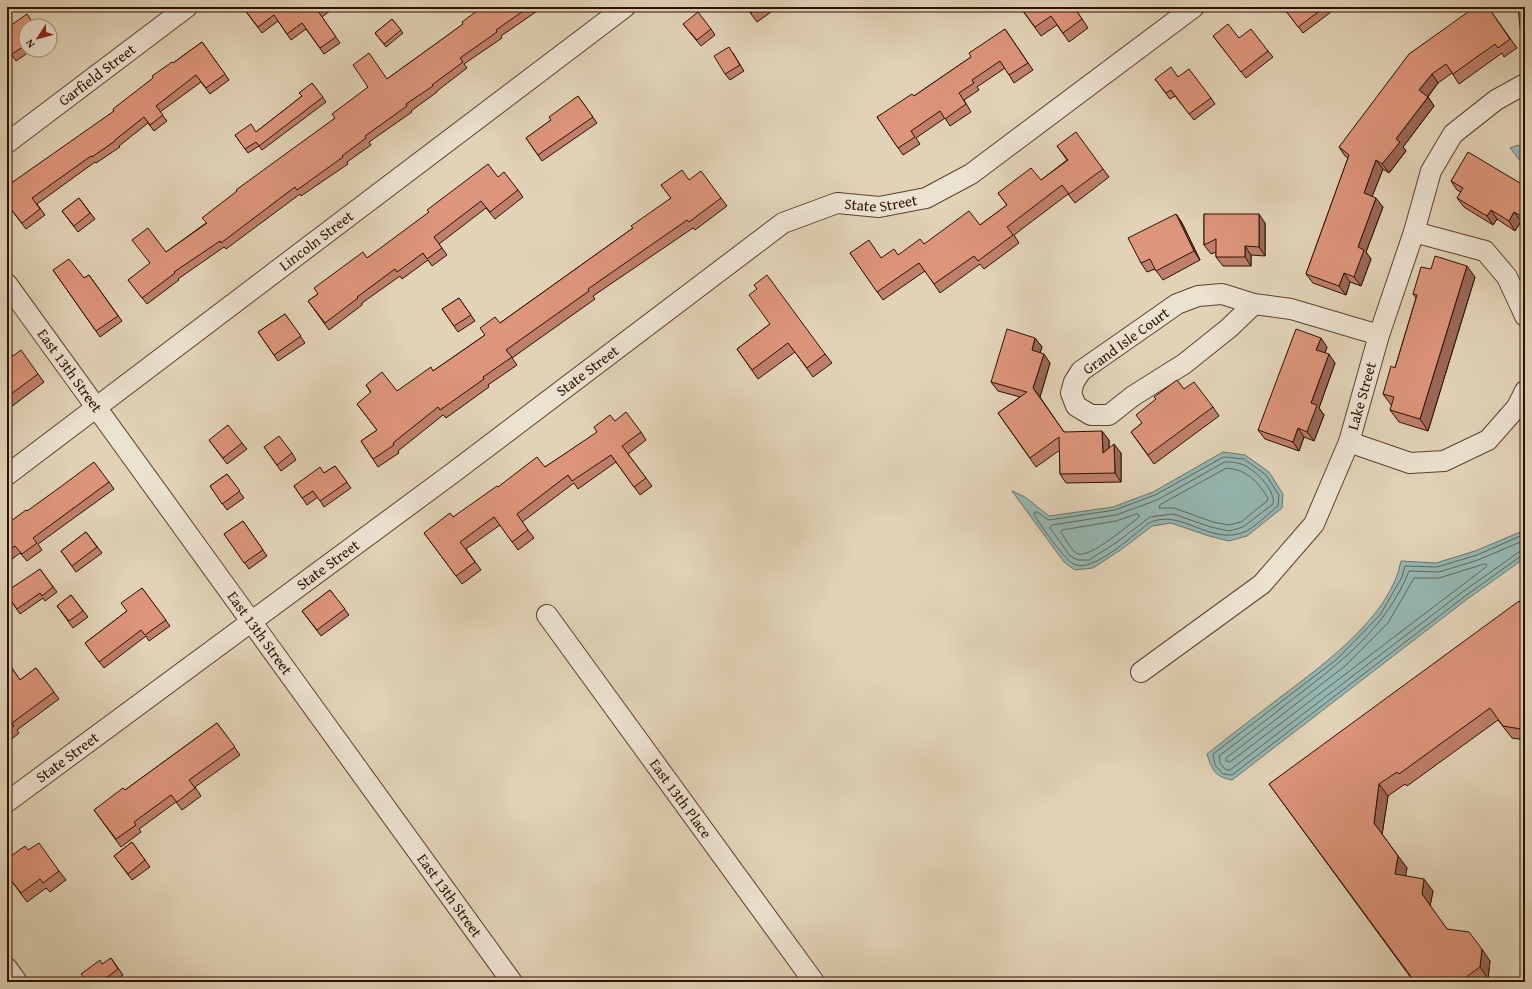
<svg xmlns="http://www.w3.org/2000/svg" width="1532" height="989" viewBox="0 0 1532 989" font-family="'Gentium Book Plus',serif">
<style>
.water{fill:#95b7b2;stroke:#6b746b}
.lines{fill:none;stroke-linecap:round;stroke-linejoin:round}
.shore{stroke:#616459;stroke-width:1}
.minor-casing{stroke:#5a412e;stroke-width:22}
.minor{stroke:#ece2d0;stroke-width:20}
.wall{fill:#be806a;stroke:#2d1000}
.shaded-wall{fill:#9b6856;stroke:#2d1000}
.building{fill:#dd957b;stroke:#2d1000}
.labels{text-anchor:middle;stroke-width:4;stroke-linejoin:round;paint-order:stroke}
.street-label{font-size:15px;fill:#2d1000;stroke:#ece2d0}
</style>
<rect width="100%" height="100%" fill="#e2d3b7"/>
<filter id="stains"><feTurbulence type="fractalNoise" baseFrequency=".005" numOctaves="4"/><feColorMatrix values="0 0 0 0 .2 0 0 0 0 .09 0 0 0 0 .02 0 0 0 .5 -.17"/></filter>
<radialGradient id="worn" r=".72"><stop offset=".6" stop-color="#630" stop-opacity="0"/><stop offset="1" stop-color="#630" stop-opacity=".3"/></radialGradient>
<g class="water">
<polygon points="1518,145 1525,148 1525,167 1510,148"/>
<polygon points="1223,452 1245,455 1269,472 1283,494 1282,508 1247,536 1229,541 1209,536 1171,523 1152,526 1122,549 1093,568 1075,570 1064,562 1012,491 1025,497 1049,516 1113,507 1153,492"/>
<path d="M1525 530V558L1466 600 1232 780C1215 777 1212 770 1207 754 1232 734 1257 715 1282 696 1324 664 1391 616 1401 561L1436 563 1475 551Z"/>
</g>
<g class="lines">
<g class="shore">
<path d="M1224 457 1244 459 1266 475 1279 495 1278 506C1269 513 1253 529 1244 532 1211 546 1182 509 1151 522 1147 524 1142 529 1139 531 1125 542 1094 570 1076 565 1066 563 1041 525 1034 515L1035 512H1037L1049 520 1115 510 1155 495Z"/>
<path d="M1225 462C1230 462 1236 462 1241 464 1254 468 1276 490 1273 504L1243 527 1229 531 1211 527 1173 514 1150 517 1117 542 1089 560H1078L1070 556 1050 528 1052 525 1116 515 1157 500Z"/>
<path d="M1227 468C1248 470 1257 481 1268 498L1267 501 1241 522 1229 525 1213 522 1174 508H1159L1160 505Z"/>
<path d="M1137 514 1139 515V517C1129 525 1090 558 1078 554 1071 551 1065 538 1061 532L1062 530 1116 521Z"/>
<polyline points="1525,534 1477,555 1437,567 1405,566 1402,577 1380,615 1337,659 1213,754 1215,765 1223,774 1232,775 1464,597 1521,556 1525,555"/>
<path d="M1525 540 1478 560 1439 572 1409 571C1387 627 1340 663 1294 698 1269 718 1244 737 1219 756L1220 763 1226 770H1230L1461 593 1519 552 1525 550"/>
<polygon points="1485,564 1487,565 1486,567 1230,762 1226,761 1226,758 1345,666 1388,623 1414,578 1439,578"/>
</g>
<g class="minor-casing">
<g id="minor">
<path id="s1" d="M7 143 187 7"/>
<polyline points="1414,232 1485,251 1507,277 1525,316"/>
<path id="s2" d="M7 284 512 982"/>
<polyline points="1254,304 1222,294 1198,296 1177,304 1081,371 1074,382 1071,393 1076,406 1091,415 1109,415 1133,396 1184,364 1229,328 1254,304 1291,309 1379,335"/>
<polyline points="1349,442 1410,463 1444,461 1488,440 1517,407 1525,391"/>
<path id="s3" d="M7 475 625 7"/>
<path id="s4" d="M547 615 814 982"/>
<path id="s5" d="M1141 672 1262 584 1314 524 1349 442 1379 335 1414 232 1431 171 1453 134 1496 100 1525 84"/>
<path id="s6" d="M7 802 454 472 783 223 837 203 879 207 926 198 971 174 1194 7"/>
<polyline points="7,968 17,982"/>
</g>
</g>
<use href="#minor" class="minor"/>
</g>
<g class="wall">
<polygon points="246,7 335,7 322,17 340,43 324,54 306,29 291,40 278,21 262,33 244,9"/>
<polygon points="363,7 369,7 365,10"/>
<polygon points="487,7 543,7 501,36 502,38 464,64 467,68 437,91 437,92 411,111 412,112 369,142 371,145 347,162 348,164 301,196 300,194 226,249 224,247 178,279 179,280 147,304 128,280 166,252 206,223 335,118 387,79"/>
<polygon points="746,7 778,7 757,22"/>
<polygon points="1020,7 1074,7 1088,28 1069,42 1057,25 1041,36"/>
<polygon points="1283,7 1327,7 1331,12 1303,33"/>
<polygon points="1488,7 1517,48 1504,57 1502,53 1459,84 1452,73 1438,83 1428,97 1434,106 1403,147 1406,151 1389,173 1383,169 1372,196 1383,207 1366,252 1371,259 1361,286 1350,282 1346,295 1313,283 1306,274 1348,158 1345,156 1339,147"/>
<polygon points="1525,7 1525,41 1521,36"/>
<polygon points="392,19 403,33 386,47 375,33"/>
<polygon points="683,24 711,29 715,35 701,46"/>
<polygon points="26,26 26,50 32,50 16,61 7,48"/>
<polygon points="1005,29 1033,70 1014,83 1005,68 977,87 979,90 964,100 971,112 950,126 945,118 916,138 920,144 903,155 877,117 914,96 971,57"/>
<polygon points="1213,36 1239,38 1268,51 1273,57 1246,78"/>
<polygon points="202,42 229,80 210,94 201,82 160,112 167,121 154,131 148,123 119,146 120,147 96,163 95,162 37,204 45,215 26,229 7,204 114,111 173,63"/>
<polygon points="733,53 744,71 730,80 725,74"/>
<polygon points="1178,77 1211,98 1215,104 1194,120 1175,96 1170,99 1155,79"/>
<polygon points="312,83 326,102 262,150 259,146 248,153 235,135 256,132 302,96"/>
<polygon points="578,96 597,123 542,161 526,138 551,120"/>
<polygon points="1057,146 1103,169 1109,177 1075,203 1068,194 1014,235 1019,243 984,269 980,264 940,293 925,271 883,300 850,253 881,258 898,255 924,244 980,225 1007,205 998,193 1041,180 1067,160"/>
<polygon points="498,177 518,190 523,197 495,219 486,208 439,244 447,255 432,266 428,260 402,279 400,276 362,303 362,305 329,330 308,301 367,258"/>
<polygon points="689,180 721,198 727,206 695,230 693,228 593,296 595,299 512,358 517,365 488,385 489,387 446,418 443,415 398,451 399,453 378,467 361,441 377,430 357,404 371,393 366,385 397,391 433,371 485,335 500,323 633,228 671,198 661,185"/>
<polygon points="1451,181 1525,186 1525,224 1521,221 1515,231 1497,219 1493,225 1464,207 1457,198 1461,192 1457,190"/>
<polygon points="79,198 95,219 78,232 62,211"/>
<polygon points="1176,214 1182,223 1200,260 1163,280 1155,269 1147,272 1141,263"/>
<polygon points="1204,214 1265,223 1265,256 1251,255 1251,266 1223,266 1216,257 1216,252 1211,254 1204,245"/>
<polygon points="1431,269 1475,277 1428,431 1399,422 1390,410 1392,406 1383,394 1395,368 1416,298 1413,294"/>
<polygon points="53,270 84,278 89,275 122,321 100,337"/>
<polygon points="459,298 475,321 458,332 442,309"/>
<polygon points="285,314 305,343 278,361 258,332"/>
<polygon points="770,324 825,354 832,363 813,377 795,352 758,379 737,349"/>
<polygon points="1035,338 1042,347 1040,352 1050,363 1040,397 1064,432 1109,440 1109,448 1121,453 1121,482 1066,483 1060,474 1060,450 1036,467 998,413 1020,397 998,391 991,382"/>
<polygon points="1327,347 1325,353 1335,363 1319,408 1324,415 1314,441 1304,437 1299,451 1265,439 1258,430"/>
<polygon points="7,348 13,356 38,374 44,382 7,410"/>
<polygon points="1184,389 1213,407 1219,416 1154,464 1131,432"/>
<polygon points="615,421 641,432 646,440 628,454 652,486 640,495 616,462 578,489 574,483 522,522 534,538 518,550 500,525 466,549 481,570 462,584 424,533 453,517 545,467"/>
<polygon points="209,440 242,443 247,449 227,464"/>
<polygon points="264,447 292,453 296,460 281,471"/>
<polygon points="335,466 351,488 324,507 318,497 307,505 294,486 324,473"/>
<polygon points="227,474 244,498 227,510 210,486"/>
<polygon points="109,482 114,489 38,544 42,550 27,561 20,553 7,563 7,524 27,511"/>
<polygon points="243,521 267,556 249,569 224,534"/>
<polygon points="86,532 102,553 76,572 61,551"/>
<polygon points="40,569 57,592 45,601 43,598 20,614 7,595"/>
<polygon points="142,588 170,626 149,641 146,636 104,668 85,643 127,611"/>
<polygon points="330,590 349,615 321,636 302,611"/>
<polygon points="71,595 88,617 73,628 57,606"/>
<polygon points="1525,609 1525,740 1512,738 1498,720 1407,786 1405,784 1388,796 1382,834 1407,868 1405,876 1433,891 1430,906 1447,929 1490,961 1488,979 1483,982 1414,982 1269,784"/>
<polygon points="7,661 20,680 36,668 59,699 17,730 19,733 7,743"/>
<polygon points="217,723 240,755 195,787 201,796 182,810 176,802 139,829 141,832 121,847 94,810 125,790"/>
<polygon points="132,842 150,867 132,880 114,856"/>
<polygon points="59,871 66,880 50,892 46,888 27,902 7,875"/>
<polygon points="111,958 123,975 113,982 87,982"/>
</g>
<g class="shaded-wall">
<polygon points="1432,74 1438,83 1426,99 1419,90"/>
<polygon points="1428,97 1434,106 1403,147 1406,151 1389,173 1382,164 1396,139"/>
<polygon points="1376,160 1383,169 1370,202 1364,193"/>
<polygon points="1376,198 1383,207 1366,252 1371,259 1361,286 1354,277 1358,247"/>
<polygon points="1491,210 1497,219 1493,225 1487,216"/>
<polygon points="1514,212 1521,221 1515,231 1509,221"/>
<polygon points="1176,214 1182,223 1200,260 1194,251"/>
<polygon points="1259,214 1265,223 1265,256 1259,247"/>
<polygon points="1245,246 1251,255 1251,266 1245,257"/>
<polygon points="1467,266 1475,277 1428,431 1420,419"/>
<polygon points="1344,273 1350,282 1346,295 1339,286"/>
<polygon points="1035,338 1042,347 1038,359 1032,350"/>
<polygon points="1321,338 1327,347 1323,359 1316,350"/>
<polygon points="1044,354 1050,363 1040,397 1033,388"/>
<polygon points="1329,354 1335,363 1319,408 1324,415 1314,441 1307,432 1311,403"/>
<polygon points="1298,428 1304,437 1299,451 1293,442"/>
<polygon points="1102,431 1109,440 1109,462 1103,453"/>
<polygon points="1114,444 1121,453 1121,482 1115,473"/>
<polygon points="1379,784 1388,796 1382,835 1374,823"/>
<polygon points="1398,856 1407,868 1404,886 1395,874"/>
<polygon points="1424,879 1433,891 1430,906 1422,894"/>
<polygon points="1482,949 1490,961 1488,979 1480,967"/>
</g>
<g class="building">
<polygon points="246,7 323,7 318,11 336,37 320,48 302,23 287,34 274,15 258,27 244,9"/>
<polygon points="487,7 529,7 496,30 497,32 460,58 463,62 432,85 433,86 406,104 407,106 365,136 366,138 342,156 343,157 297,190 295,187 221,243 220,241 174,272 175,273 142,298 128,280 150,263 132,240 148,228 166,252 207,223 202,218 237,191 236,190 335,118 332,114 368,87 353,65 369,53 387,79 463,24 462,22 481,8 482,10"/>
<polygon points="747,7 759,7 751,13"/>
<polygon points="1020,7 1074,7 1082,19 1063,33 1051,16 1035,27"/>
<polygon points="1283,7 1325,7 1298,27"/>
<polygon points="1475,7 1488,7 1510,39 1498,48 1495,44 1453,74 1446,64 1432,74 1419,90 1428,97 1396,139 1400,142 1382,164 1376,160 1364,193 1376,198 1358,247 1364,250 1354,277 1344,273 1339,286 1306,274 1349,155 1339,147 1409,54"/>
<polygon points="1518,7 1525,7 1525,36 1521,36"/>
<polygon points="698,12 711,29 697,40 683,24"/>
<polygon points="27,14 35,26 26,26 26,45 12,54 7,48 7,28"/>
<polygon points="392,19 401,30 384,44 375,33"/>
<polygon points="1228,24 1239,38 1251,29 1268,51 1241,72 1213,36"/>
<polygon points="1005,29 1028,63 1009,75 1000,61 972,80 974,83 959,93 966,104 945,119 940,111 911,131 915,137 898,148 877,117 912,94 914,96 971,57 969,53"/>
<polygon points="202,42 225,74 206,88 196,75 156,106 163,115 150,125 144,117 115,140 115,141 92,157 91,156 32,198 40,209 22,223 7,204 7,186 114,111 113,109 153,78 152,76 172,62 173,63"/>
<polygon points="729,47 740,65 725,74 714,56"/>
<polygon points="1171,67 1178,77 1189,69 1211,98 1189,114 1171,90 1166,93 1155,79"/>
<polygon points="312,83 323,97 259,146 256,142 245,149 235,135 251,124 256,132 302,96 299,93"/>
<polygon points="578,96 593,117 538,155 526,138 551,120 549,117"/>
<polygon points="1076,132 1103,169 1069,194 1062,185 1007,227 1013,235 978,261 974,256 934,284 919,263 877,292 850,253 869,240 881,258 894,249 898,255 920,239 924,244 969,211 980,225 1007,205 998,193 1031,168 1041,180 1068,160 1057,146"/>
<polygon points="1468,152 1525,186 1525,214 1523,217 1514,212 1509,221 1491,210 1487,216 1457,198 1463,188 1451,181"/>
<polygon points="488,164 498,177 504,172 518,190 490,212 481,201 434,237 442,248 427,259 423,253 397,272 395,269 357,297 358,298 325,323 308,301 318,294 314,288 363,252 367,258 429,212 427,210"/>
<polygon points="682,170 689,180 701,171 721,198 689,222 687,220 588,289 589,291 506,350 512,357 483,377 484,379 440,410 438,407 393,443 394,445 373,459 361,441 377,430 357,404 371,392 366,385 382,372 397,391 431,367 433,371 485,335 480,328 495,317 500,323 633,228 631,226 671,198 661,185"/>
<polygon points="79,198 90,213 74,226 62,211"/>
<polygon points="1176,214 1194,251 1156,271 1150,259 1141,263 1128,238"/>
<polygon points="1204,214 1259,214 1259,247 1245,246 1245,257 1216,257 1216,239 1204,245"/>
<polygon points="1435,256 1467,266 1420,419 1390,410 1394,397 1383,394 1391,366 1395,368 1417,295 1413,294 1421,267 1431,269"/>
<polygon points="69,259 84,278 89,275 118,316 96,331 53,270"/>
<polygon points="767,275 825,354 807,368 788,343 752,370 737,349 770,324 749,295 757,289 754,285"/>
<polygon points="459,298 471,315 454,326 442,309"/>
<polygon points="285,314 301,336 274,355 258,332"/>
<polygon points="1007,329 1035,338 1032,350 1044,354 1033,388 1064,432 1102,431 1103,453 1114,444 1115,473 1060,474 1059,437 1030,458 998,413 1027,392 991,382"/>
<polygon points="1296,329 1321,338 1316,350 1329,354 1311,403 1317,405 1307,432 1298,428 1293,442 1258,430"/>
<polygon points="7,348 13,356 21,350 38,374 7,397"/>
<polygon points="1177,380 1184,389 1194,382 1213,407 1148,455 1131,432 1142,423 1136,415 1156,399 1154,397"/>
<polygon points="626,412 641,432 622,446 646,478 634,487 611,455 572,481 568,475 517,514 528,530 512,542 494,517 460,542 475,562 456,576 424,533 450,513 453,517 497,486 498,487 537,457 545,467 597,432 594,427 610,415 615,421"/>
<polygon points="228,425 242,443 223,458 209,440"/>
<polygon points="279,436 292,453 277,465 264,447"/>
<polygon points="94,462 109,482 33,538 37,543 22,554 15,546 7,552 7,524 26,510 27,511 59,488"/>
<polygon points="335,466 347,482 320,501 313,491 302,498 294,486 320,467 324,473"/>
<polygon points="227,474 240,491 222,504 210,486"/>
<polygon points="243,521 263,550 244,563 224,534"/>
<polygon points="86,532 97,547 72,566 61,551"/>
<polygon points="40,569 53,587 42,596 40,593 17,609 7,595 7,591"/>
<polygon points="142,588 166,620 145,635 141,630 99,662 85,643 127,611 121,603"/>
<polygon points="330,590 345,609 317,630 302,611"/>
<polygon points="71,595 83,611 69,621 57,606"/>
<polygon points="1519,601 1525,609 1525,726 1521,729 1503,726 1490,708 1399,774 1397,772 1379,784 1374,823 1398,856 1395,874 1424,879 1422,894 1447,929 1469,932 1482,949 1480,967 1459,982 1415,982 1269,784"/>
<polygon points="7,661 20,680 36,668 54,692 12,723 14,726 7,732"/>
<polygon points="217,723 235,747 189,780 195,788 177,802 171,795 134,822 136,825 116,839 94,810 123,788 125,790"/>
<polygon points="132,842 145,860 128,874 114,856"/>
<polygon points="39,843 59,871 43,883 40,879 21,893 7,875 7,859 25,846 28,850"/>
<polygon points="111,958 118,969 106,978 109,982 87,982 81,974 100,960 102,964"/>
</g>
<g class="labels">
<g class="street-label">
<text dy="5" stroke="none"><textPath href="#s1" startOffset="113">Garfield Street</textPath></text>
<text dy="5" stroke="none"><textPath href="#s6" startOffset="1070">State Street</textPath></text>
<text dy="5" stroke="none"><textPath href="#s3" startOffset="388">Lincoln Street</textPath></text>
<text transform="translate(1126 341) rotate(-36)" y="5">Grand Isle Court</text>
<text dy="5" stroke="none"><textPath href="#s2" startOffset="107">East 13th Street</textPath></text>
<text dy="5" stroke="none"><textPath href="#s6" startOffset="723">State Street</textPath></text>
<text dy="5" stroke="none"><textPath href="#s5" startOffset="366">Lake Street</textPath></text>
<text dy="5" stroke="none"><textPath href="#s6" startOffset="399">State Street</textPath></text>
<text dy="5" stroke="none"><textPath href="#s2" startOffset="431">East 13th Street</textPath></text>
<text dy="5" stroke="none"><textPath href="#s6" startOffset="75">State Street</textPath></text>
<text dy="5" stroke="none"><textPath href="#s4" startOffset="227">East 13th Place</textPath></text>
<text dy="5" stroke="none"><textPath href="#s2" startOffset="755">East 13th Street</textPath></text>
</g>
</g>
<rect width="1532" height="989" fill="none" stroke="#e2d3b7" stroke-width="24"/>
<rect x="8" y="8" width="1516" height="973" fill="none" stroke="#2d1000" stroke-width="2"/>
<rect x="12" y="12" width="1508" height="965" fill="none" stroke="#2d1000"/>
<g transform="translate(38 38) rotate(234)"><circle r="19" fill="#ece2d0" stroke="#a08e7d"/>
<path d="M0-3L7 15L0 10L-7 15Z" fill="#8f2418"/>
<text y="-6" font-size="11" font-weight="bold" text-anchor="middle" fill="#2d1000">N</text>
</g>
<rect width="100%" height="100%" filter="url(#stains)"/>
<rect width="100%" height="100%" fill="url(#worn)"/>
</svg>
